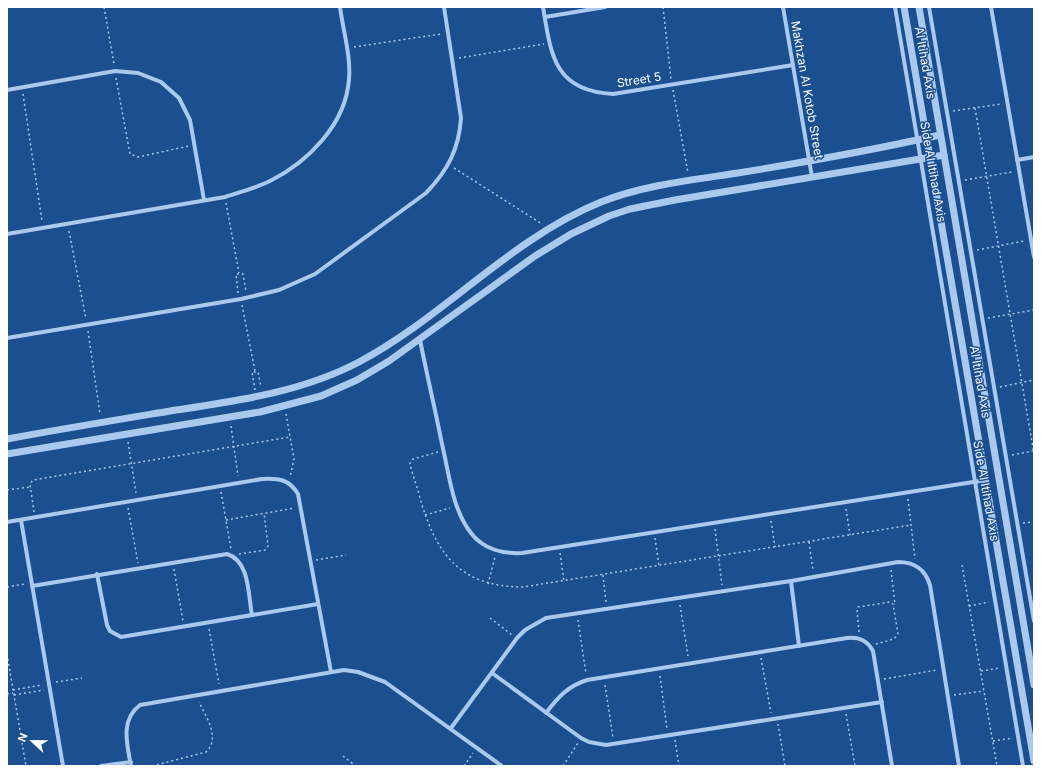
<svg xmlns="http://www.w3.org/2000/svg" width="1041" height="773" viewBox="0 0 1041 773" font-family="Inter,sans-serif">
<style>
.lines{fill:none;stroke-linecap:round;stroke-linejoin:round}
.path{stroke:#a9c9ee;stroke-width:1.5;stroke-dasharray:2 3;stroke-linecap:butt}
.minor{stroke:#a9c9ee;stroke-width:4}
.tertiary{stroke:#a9c9ee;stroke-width:7}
.labels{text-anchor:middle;stroke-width:3;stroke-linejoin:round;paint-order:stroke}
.street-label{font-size:12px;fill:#fff;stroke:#1b4f8f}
</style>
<rect width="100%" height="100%" fill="#1b4f8f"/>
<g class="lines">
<g class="path">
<polyline points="104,7 114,64"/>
<polyline points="663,7 671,79"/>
<polyline points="354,47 441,34"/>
<polyline points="459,58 544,44"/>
<polyline points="116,78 130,154 138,157 189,146"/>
<polyline points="673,90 688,173"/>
<polyline points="23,94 42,221"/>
<polyline points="975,108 1034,454"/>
<polyline points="953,111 1001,104"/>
<polyline points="454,168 542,224"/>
<polyline points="965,180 1012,172"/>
<polyline points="226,203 239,273"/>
<polyline points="69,231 86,319"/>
<polyline points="977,250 1024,241"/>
<polyline points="238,293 236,274 243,274 246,291"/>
<polyline points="242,305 255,371"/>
<polyline points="988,318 1034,310"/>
<polyline points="88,331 100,414"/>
<polyline points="1000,387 1034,380"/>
<polyline points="255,390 252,372 258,372 261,387"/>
<polyline points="286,414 294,459 290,477"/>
<polyline points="231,426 238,476"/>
<polyline points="128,442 136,493"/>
<path d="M438 452 413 459 410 463C412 474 417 486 420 498 436 554 460 587 523 587L911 525"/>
<polyline points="1012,455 1033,451"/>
<polyline points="7,490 30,487"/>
<polyline points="221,492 231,549"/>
<polyline points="908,499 915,559"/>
<polyline points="128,508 138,563"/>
<polyline points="846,509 850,535"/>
<polyline points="34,512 30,484 33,480 290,437"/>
<polyline points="425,515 450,508"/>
<polyline points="226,520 295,508"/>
<polyline points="771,521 775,547"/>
<polyline points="1023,523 1034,522"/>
<polyline points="715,529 722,585"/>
<polyline points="655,538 659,566"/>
<polyline points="809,542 813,570"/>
<polyline points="560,553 564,581"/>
<polyline points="239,554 265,550 268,546 264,513"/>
<polyline points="316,560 346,555"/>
<polyline points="962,565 997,766"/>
<polyline points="174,569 183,621"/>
<polyline points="891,570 895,605"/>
<polyline points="603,575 606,602"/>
<polyline points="488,584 495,557"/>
<polyline points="7,587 25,584"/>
<polyline points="680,605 688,656"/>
<polyline points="969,606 989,602"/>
<polyline points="490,618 512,635"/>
<polyline points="578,620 586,674"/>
<polyline points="209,629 219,684"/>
<polyline points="859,632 857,610 858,607 890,602 893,604 898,634 894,639 876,644"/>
<polyline points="7,654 26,766"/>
<polyline points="761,658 771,713"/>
<polyline points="981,671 1000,668"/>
<polyline points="660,676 667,729"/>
<polyline points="884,679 937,670"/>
<polyline points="56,682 82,678"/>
<polyline points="605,685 613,738"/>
<polyline points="13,690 42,685"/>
<polyline points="7,694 13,693"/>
<polyline points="14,695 44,690"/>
<polyline points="954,695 984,691"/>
<polyline points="846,714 855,766"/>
<polyline points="778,724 785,766"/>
<polyline points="675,740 679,766"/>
<polyline points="993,741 1013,738"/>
<polyline points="343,756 356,766"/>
<path d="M152 766 206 752C221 738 206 717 199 702"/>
<polyline points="464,766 473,753"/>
<polyline points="563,766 578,743"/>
</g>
<g class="minor">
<path d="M543 7C551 55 554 91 613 94L793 65"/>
<polyline points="783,7 812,177"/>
<polyline points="895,7 1023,766"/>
<polyline points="929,7 1034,621"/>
<polyline points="991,7 1034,257"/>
<polyline points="545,17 605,7"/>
<polyline points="7,90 115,71 138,73 161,82 179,98 190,120 204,200"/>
<polyline points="1017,160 1034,157"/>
<path d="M7 234 225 197C240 192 256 188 270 181 308 162 346 124 349 79 351 56 343 30 340 7"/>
<path d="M7 338 241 299 279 290 315 274 426 193C448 170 459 149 461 118L444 7"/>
<path d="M420 340C427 375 435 409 442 444 449 473 452 509 471 533 483 549 503 554 522 553L986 480"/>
<polyline points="21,520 63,766"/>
<path d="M7 522 262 479C278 478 289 479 298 494L331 672"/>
<polyline points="97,574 107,625 110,631 121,637 318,604"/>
<polyline points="791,581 799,646"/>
<path d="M32 586 227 554C250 561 248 595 252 615"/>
<polyline points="492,673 581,738 589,742 606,745 882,702"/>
<path d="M546 713C558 697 568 686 587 680L847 638C859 637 867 640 873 651L892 766"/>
<path d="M451 728 517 638 525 630 546 618 791 581 898 562C915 562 925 569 930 585L959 766"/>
<polyline points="101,766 131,762"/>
<path d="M131 766C127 744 120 720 140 705L344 670 358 672 385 682 502 766"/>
</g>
<g class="tertiary">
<polyline points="904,7 1034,761"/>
<polyline points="919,7 1034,685"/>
<path d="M7 439C61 429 116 420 170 411 235 401 300 393 359 362 444 317 510 239 601 202 644 185 692 180 738 173 806 162 873 150 940 135"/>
<polyline points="7,454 260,412 321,396 357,380 389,361 535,256 571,234 609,216 630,209 675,200 944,155"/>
</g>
</g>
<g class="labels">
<g class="street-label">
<text transform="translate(925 63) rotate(80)" y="4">Al Itihad Axis</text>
<text transform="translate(639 80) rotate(-9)" y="4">Street 5</text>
<text transform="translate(807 90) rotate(80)" y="4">Makhzan Al Kotob Street</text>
<text transform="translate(933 172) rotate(80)" y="4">Side Al Itihad Axis</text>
<text transform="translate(980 382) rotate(80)" y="4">Al Itihad Axis</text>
<text transform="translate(986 491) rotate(80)" y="4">Side Al Itihad Axis</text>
</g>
</g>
<rect width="1041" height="773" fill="none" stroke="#ffffff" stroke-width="16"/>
<g transform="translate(32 741) rotate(292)" stroke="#1b4f8f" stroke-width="3" paint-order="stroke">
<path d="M0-3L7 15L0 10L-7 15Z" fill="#ffffff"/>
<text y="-6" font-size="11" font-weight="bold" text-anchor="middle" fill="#ffffff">N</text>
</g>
</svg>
